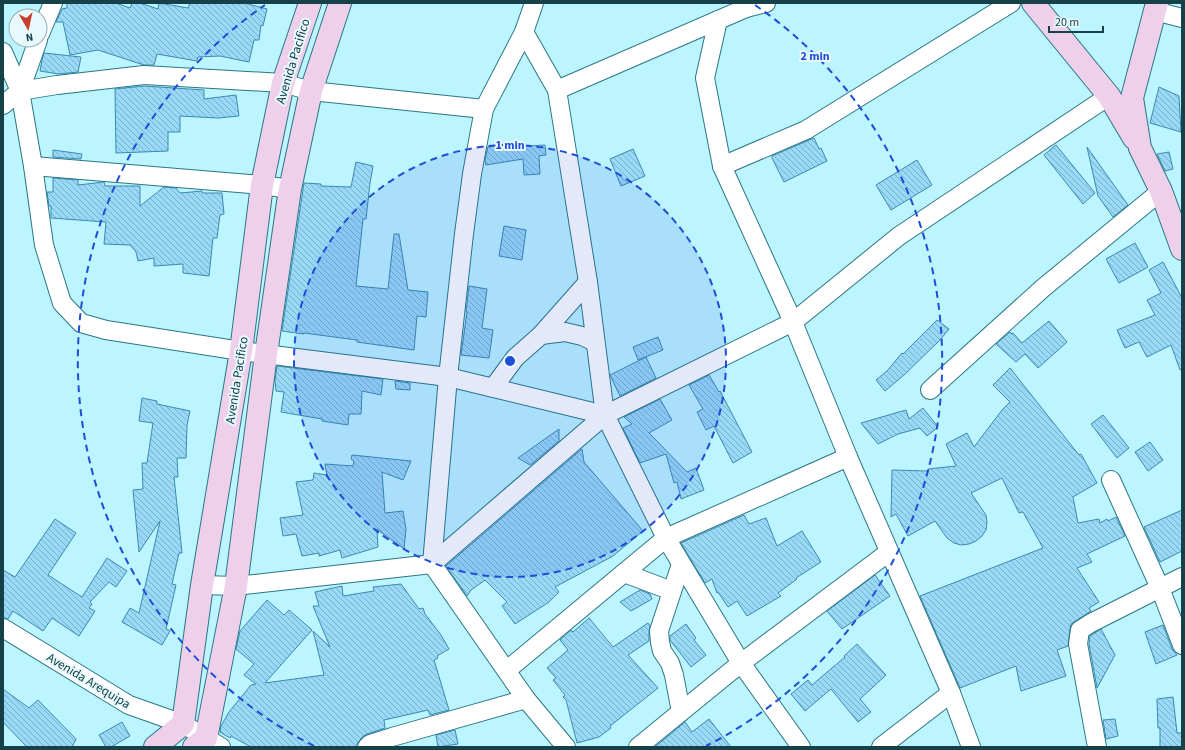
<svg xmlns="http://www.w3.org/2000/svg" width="1185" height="750" viewBox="0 0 1185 750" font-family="'Source Sans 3',sans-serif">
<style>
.building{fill:url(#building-back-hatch);stroke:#398bb0}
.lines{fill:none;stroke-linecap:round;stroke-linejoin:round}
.street-casing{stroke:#297785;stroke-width:20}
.secondary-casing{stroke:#297785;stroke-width:24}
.street{stroke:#fff;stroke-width:18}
.secondary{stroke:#eed0eb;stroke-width:22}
.ring{fill:none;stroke:#1d4ed8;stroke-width:2;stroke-dasharray:7 5}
.labels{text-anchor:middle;stroke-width:4;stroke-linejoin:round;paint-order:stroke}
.street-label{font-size:13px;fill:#164149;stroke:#e8fafd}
.centre{fill:#1d4ed8;stroke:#e8fafd;stroke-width:2}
.ring-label{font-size:12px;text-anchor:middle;font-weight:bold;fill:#1d4ed8;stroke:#e8fafd;stroke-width:4;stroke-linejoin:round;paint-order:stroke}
</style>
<defs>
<pattern id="building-back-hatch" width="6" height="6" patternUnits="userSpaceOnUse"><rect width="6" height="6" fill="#99d8f7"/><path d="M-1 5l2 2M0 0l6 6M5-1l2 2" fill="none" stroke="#7cb1ca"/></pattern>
</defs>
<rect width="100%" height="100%" fill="#bcf4ff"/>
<g class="building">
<polygon points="67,3 116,3 130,8 132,3 140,3 158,9 159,3 188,8 190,3 244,3 267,9 263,26 261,25 259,40 254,40 249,62 220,56 198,57 197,61 157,54 154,65 144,65 98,50 70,55 63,22 56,22 62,9 67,8"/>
<polygon points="44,53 81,57 78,72 59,74 40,71 42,60"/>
<polygon points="144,86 204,90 204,99 236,95 239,116 218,118 180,116 180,132 168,132 168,151 116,153 115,89"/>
<polygon points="1159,87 1179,96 1181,132 1150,123"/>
<polygon points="814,138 819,149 821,148 827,161 784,182 772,158 772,156"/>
<polygon points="509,144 510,147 545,145 546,155 539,156 540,174 524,175 523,159 486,165 485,160 488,147"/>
<polygon points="1056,145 1095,193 1083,204 1044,155"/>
<polygon points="1087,147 1128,205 1113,217 1098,196"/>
<polygon points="633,149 645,176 621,186 610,159"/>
<polygon points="53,150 82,154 81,159 53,157"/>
<polygon points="1169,152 1173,169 1165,171 1157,154"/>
<polygon points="917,160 932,185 891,210 876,185"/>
<polygon points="356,162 373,166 370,183 366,219 363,219 356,286 388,289 394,234 399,234 408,290 428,292 426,317 417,316 414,350 357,342 357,340 304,333 304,334 282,331 304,183 321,184 321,186 351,187"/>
<polygon points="53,178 78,180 78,185 104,182 105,186 140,186 140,206 164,187 176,188 180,193 202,191 202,193 222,193 224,214 220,215 217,238 213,238 209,276 183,273 183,264 154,266 154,258 138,261 136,252 130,245 104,244 106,222 51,218 51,206 49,206 47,192 53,192"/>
<polygon points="504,226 526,230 522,260 499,256"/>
<polygon points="1135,243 1148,267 1119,283 1106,259"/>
<polygon points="1163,262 1182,298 1182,369 1180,370 1171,345 1147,357 1139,342 1125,348 1117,330 1155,315 1147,300 1161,293 1149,270"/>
<polygon points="469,286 487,289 482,328 493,330 489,358 461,355 467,312 466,312"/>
<polygon points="937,320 949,329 940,340 904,375 885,391 876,380 887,371 902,353 903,354"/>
<polygon points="1049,321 1067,342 1038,368 1025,354 1016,362 996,344 1010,332 1011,334 1013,333 1022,343"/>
<polygon points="658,337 663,350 638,360 633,347"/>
<polygon points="646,357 656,378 620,396 610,375"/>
<polygon points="277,366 383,379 381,395 362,391 361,414 349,414 348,425 322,421 322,419 281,412 284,392 276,391 275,380"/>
<polygon points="1010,368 1079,455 1081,454 1097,483 1073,497 1078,523 1099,519 1100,523 1107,519 1108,521 1116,517 1125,536 1087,554 1092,562 1077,568 1099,602 1089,608 1091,611 1071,624 1070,629 1068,646 1057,650 1066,676 1021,691 1016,666 960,688 920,596 1043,548 1023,512 1019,513 1002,478 971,493 986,515 987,522 986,530 982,536 976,541 969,544 961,545 954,543 947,538 935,521 908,536 896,514 891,517 892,470 928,471 928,469 956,466 946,444 967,433 974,447 1002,410 1010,402 993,385"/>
<polygon points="709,375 719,392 720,391 752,452 733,463 714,426 706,430 697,412 703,409 689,385"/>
<polygon points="395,381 410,383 410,390 396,389"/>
<polygon points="142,398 157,401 157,404 190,411 187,425 186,458 177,458 178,477 174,477 182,553 179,553 172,584 176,585 166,629 170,631 162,645 122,622 130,608 139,613 160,521 139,552 133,490 143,489 142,463 147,463 153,423 139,421"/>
<polygon points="660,399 672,420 649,433 687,472 696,468 704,490 681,499 677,482 674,483 666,454 640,463 623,428 632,424 624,417"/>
<polygon points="923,408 938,427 927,436 920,428 898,434 878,444 861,423 906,410 909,419"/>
<polygon points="1103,415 1129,448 1117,458 1091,424"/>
<polygon points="559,429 559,441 530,465 518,458"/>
<polygon points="1150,442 1163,460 1148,471 1135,452"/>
<polygon points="582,449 584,462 643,531 613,556 555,587 559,592 549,602 515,624 502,606 507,602 485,580 471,590 467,596 446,566"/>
<polygon points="352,455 411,461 403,480 382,472 385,513 403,511 406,529 404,549 377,529 378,547 342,558 340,550 319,556 319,553 302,556 296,534 283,536 280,518 303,515 296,482 313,480 314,473 327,475 325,464 353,466 354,461 351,459"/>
<polygon points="1182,510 1182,551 1160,562 1144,527"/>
<polygon points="744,515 749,524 766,518 777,546 802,531 821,562 796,578 797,579 778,593 781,596 747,616 737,601 728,607 718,592 717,593 712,579 705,583 681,543"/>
<polygon points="55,519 76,533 48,575 82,597 107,558 127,571 116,587 109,582 90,602 92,604 89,608 95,611 79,636 52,618 43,631 13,611 8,619 3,618 3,570 15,577"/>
<polygon points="875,575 890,596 842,629 827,611"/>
<polygon points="401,584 419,609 423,608 425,614 441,635 449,649 437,656 438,658 434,660 449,710 430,715 428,710 384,720 385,728 367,734 363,736 357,744 357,747 251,747 231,736 230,738 220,732 221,726 229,712 251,685 256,684 244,675 254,664 236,649 240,631 267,600 284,615 289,610 312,630 265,683 324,675 313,631 330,647 313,606 319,606 315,592 342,586 343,596 374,591 373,587"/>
<polygon points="640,590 650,594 652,599 631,611 620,602"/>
<polygon points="589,618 613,647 648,623 650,626 649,632 649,641 628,655 658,688 610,726 611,728 599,737 577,743 566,700 563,697 565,695 553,680 556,678 547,668 568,650 560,640 571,630 573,632"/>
<polygon points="686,624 696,638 694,640 706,655 691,667 670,640 670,636"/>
<polygon points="1163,625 1172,649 1177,655 1156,664 1145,632"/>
<polygon points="1101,629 1115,655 1097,688 1089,644 1090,636"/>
<polygon points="857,644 886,675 860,699 871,712 858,722 831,689 805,711 791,694 808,680 812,685 845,657 844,656"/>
<polygon points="3,689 29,708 38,700 76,739 72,747 27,747 3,722"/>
<polygon points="1173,697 1177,733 1182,733 1182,747 1160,747 1160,728 1158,728 1157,699"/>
<polygon points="709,719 731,747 655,747 685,722 692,732"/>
<polygon points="1115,719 1118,736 1106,739 1103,720"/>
<polygon points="122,722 130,736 111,747 106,747 99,735"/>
<polygon points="455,730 458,744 438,747 436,735"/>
</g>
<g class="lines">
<g class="street-casing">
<g id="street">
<polyline points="534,3 524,32 484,109 472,174 464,234 448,377 432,564 526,699 566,747"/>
<polyline points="746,8 766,3"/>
<polyline points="1155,11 1182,18"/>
<polyline points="718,20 705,78 722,166 793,322 848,457 951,693 971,747"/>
<polyline points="524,32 557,90 588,282 605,415 666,538 741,663 801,747"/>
<polyline points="40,34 53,3"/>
<polyline points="3,52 20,91 57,85 144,75 283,83 311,91 484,109"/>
<polyline points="557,90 746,8 749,3"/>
<polyline points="20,91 33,166 44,245 62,303 81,323 106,330 241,351 448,377 605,415"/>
<polyline points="3,105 20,91 38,40"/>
<polyline points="33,166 262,185 290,189"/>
<polyline points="722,166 806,130 1011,3"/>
<polyline points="541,335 565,332 582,336 595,342"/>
<polyline points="493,388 515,358 541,335 588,282"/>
<polyline points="930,390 1043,288 1161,191"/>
<polyline points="1111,480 1160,588 1182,645"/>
<polyline points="624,573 672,591"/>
<polyline points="202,585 236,586 432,564 605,415 793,322 899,236 1109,96"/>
<polyline points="3,628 129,705 183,724 221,747"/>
<polyline points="507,670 666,538 848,457"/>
<polyline points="681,712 674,675 670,663 662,651 660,642 659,631 681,564"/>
<polyline points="367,747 370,744 392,737 526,699"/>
<polyline points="638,747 741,663 889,552"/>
<polyline points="881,747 951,693"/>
<polyline points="1097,747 1078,644 1080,630 1091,623 1182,577"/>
</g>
</g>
<g class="secondary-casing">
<g id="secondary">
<polyline points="1033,3 1109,96 1134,138"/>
<polyline points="1157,3 1132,98 1140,148 1161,191 1182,249"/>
<polyline points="155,747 183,724 202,585 241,351 262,185 283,83 310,3"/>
<polyline points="194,747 206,738 236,586 266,354 290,189 311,91 340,3"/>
</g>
</g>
<use href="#street" class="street"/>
<use href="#secondary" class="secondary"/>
</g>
<circle cx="510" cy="361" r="216" fill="#1d4ed8" fill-opacity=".12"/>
<g class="ring">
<circle cx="510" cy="361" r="216"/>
<path d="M314 746A432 432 0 0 1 265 5M755 5A432 432 0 0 1 706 746"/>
</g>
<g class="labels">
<g class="street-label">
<text transform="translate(292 61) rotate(-73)" y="5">Avenida Pacifico</text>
<text transform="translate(236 380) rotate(-81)" y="5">Avenida Pacifico</text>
<text transform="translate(89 680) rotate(31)" y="5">Avenida Arequipa</text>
</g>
</g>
<circle cx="510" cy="361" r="6" class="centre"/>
<g class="ring-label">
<text x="815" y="60">2 min</text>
<text x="510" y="149">1 min</text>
</g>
<rect width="1185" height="750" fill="none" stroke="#164149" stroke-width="8"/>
<g transform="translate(28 28) rotate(171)"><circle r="19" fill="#e8fafd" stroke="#94b0b5"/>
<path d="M0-3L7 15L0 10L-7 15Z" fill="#c93d2a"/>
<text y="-6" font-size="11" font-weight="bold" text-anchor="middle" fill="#164149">N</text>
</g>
<path d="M1049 26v6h54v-6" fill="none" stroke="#164149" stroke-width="2"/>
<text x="1055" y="26" font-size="12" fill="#164149" stroke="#e8fafd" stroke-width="3" paint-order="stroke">20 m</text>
</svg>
